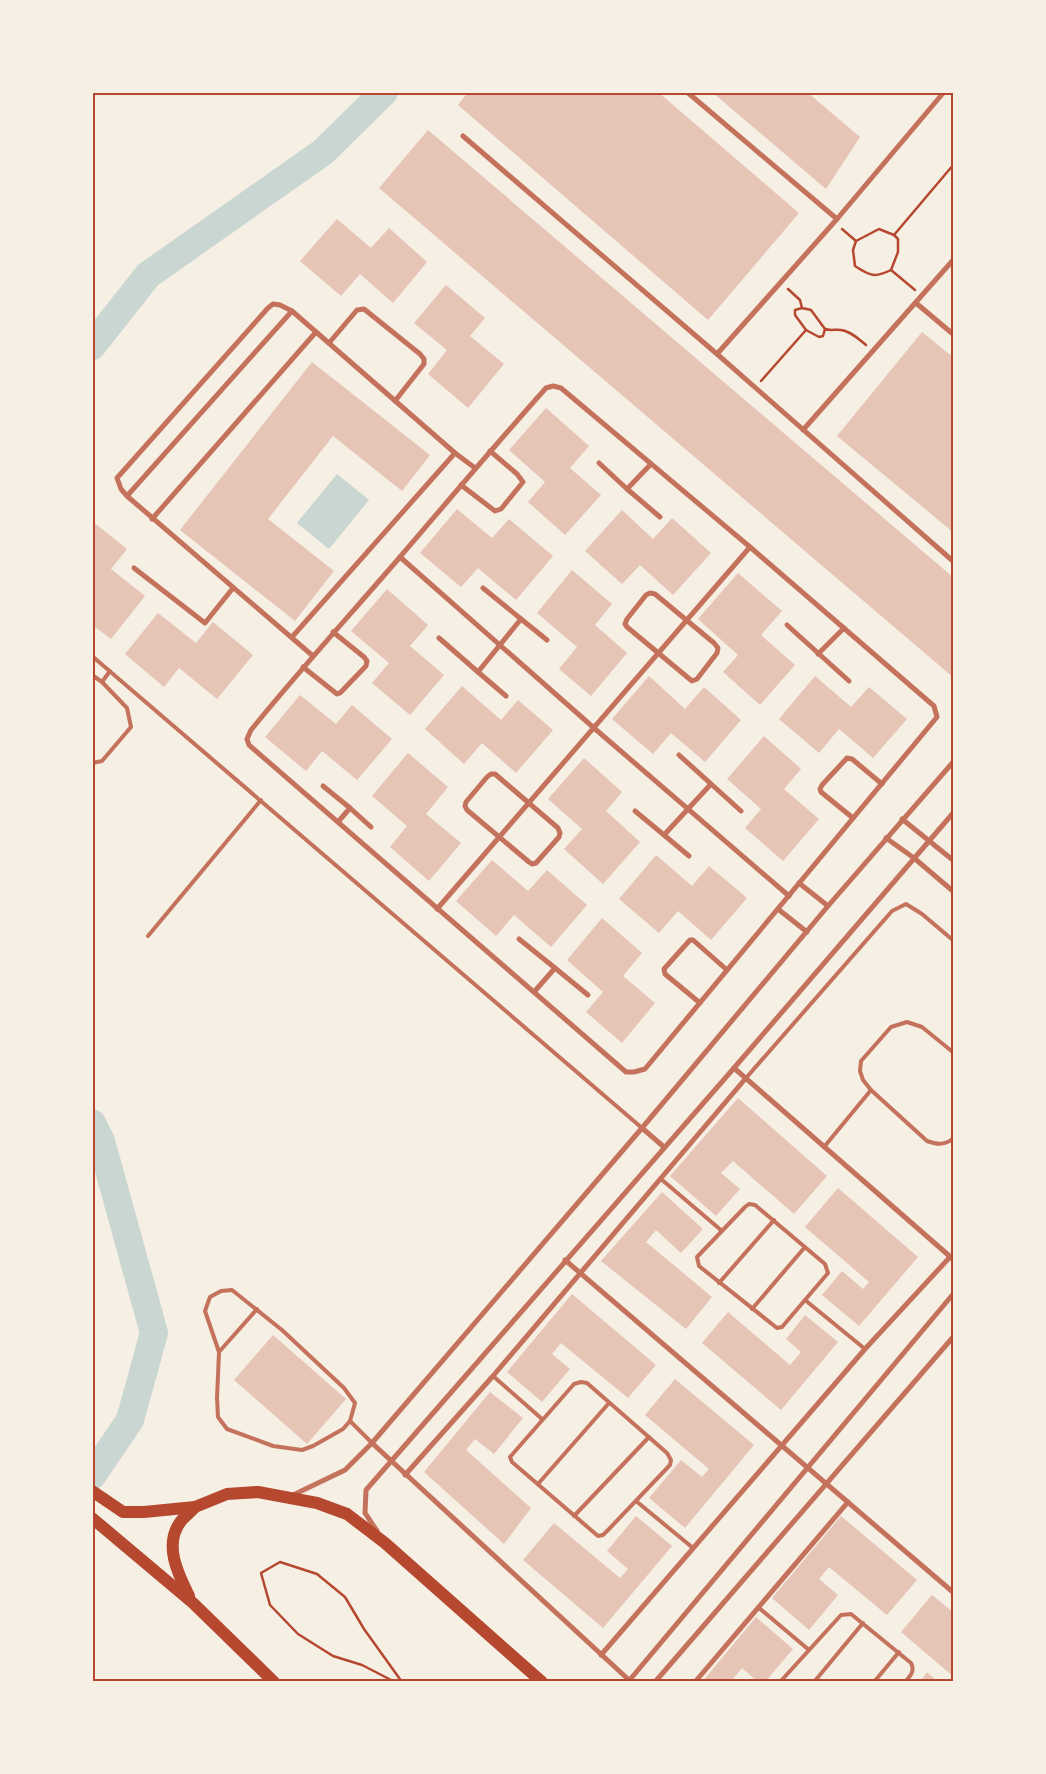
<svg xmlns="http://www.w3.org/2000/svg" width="1046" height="1774" viewBox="0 0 1046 1774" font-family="'PT Sans',sans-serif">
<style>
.water{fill:#c9d6d2}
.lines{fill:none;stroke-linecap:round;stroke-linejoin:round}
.river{stroke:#c9d6d2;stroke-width:28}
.building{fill:#e6c5b7}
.path{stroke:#b5482f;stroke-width:2.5}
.service{stroke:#c5725c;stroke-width:4}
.minor{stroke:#c5725c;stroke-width:5}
.trunk{stroke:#b5482f;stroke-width:12}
.neatline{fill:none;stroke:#b5482f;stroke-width:2}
</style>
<rect width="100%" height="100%" fill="#f6efe4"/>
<polygon class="water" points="337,474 369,500 329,549 297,523"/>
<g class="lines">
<g class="river">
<polyline points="92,346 148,275 323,152 384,92"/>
<polyline points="92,1123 101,1141 154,1333 130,1420 92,1476"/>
</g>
</g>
<g class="building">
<polygon points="468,92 658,92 799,213 708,320 458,105"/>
<polygon points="712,92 807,92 860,137 826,189"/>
<polygon points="428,130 954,578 954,678 379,188"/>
<polygon points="337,219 371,248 389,228 427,262 393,303 360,274 341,296 300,261"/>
<polygon points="446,285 485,318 470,336 504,364 468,408 428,374 447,350 414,323"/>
<polygon points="922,332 954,358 954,533 837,436"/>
<polygon points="312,362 430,455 402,491 333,436 268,519 334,571 295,621 180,530"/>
<polygon points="546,408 589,446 570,468 601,495 565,535 528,502 545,482 509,450"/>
<polygon points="457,509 492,538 509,519 553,556 516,600 478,568 461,587 420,553"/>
<polygon points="622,510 653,539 672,518 711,553 673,595 640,565 622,584 585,551"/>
<polygon points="92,521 127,549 111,569 145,596 111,639 92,625"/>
<polygon points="572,570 612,604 595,625 627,653 591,696 559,669 577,647 537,613"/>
<polygon points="738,573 782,611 761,635 795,665 760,705 723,672 738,655 698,619"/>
<polygon points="387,589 428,625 410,646 444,675 410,715 372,683 389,663 351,631"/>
<polygon points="158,613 196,643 213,622 253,655 217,699 179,668 164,687 125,654"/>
<polygon points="649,676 685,709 704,687 741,720 705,762 671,733 653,754 612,719"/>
<polygon points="815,676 851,707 869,687 907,719 873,758 839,729 819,753 779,719"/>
<polygon points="462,686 501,720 518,700 553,730 516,773 482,743 464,764 425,729"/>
<polygon points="300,695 336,724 352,705 392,739 357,780 322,751 306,771 265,737"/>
<polygon points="764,736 801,769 784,789 819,819 783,861 745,828 761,809 727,779"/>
<polygon points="408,753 448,787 426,814 461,843 429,881 390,847 407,826 372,796"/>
<polygon points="584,758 622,792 606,811 640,842 603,884 564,849 582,829 548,799"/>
<polygon points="656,855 692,886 709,866 747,898 711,940 678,911 659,933 619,899"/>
<polygon points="492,860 528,891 547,870 587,905 551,947 514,915 496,936 456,901"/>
<polygon points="602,918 642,953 623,976 655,1003 622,1043 586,1012 603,992 567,960"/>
<polygon points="738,1098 827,1176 794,1214 733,1161 721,1173 740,1189 716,1216 670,1176"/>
<polygon points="838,1188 918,1257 859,1326 822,1295 842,1271 863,1289 869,1282 805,1227"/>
<polygon points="662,1192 703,1229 681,1253 656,1230 646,1242 712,1297 686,1329 601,1261"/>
<polygon points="572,1294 656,1365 628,1398 561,1343 552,1354 570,1369 542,1402 507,1372"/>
<polygon points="728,1312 790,1365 801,1352 786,1339 805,1315 838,1342 781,1410 702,1343"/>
<polygon points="273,1335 346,1399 307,1444 234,1380"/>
<polygon points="675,1379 754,1445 685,1528 649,1498 681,1460 702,1477 709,1469 645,1415"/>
<polygon points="490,1392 523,1418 494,1454 475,1439 466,1450 531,1508 504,1544 424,1472"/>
<polygon points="636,1516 672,1546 603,1628 523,1560 554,1523 620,1578 628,1569 607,1551"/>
<polygon points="841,1516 917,1580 887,1615 829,1567 819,1579 838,1595 809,1630 772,1598"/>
<polygon points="932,1595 954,1613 954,1677 901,1632"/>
<polygon points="756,1617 793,1649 765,1682 758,1682 742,1668 733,1679 737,1682 702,1682"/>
<polygon points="927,1672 938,1682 920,1682"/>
</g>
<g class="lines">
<g class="path">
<polyline points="842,229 856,241"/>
<path d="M879 229 894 235 898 239V252L891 270C875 278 870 276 855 266L853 250 856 241Z"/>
<polyline points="894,235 954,164"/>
<polyline points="891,270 915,290"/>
<polyline points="802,308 811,310 825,329"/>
<path d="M806 330 819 337 823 336 825 329C831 331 835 329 841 330 850 331 859 339 866 345"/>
<polyline points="761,381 806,330 795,315 795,310 802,308 800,300 788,289"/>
<polyline points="395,1682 362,1665 333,1656 298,1634 270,1605 261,1573 280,1562 317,1574 345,1597 364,1629 402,1682"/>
</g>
<g class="service">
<polyline points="92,656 642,1128"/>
<polyline points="92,675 102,682 110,671"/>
<polyline points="92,763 102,761 131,727 127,708 102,682"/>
<polyline points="148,936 261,800"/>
<path d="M954 1053 922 1027 907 1022 891 1027 861 1061 860 1071 863 1080 871 1090 927 1141C938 1145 945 1145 954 1138"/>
<polyline points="746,1078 892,911 906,904 922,914 954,941"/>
<polyline points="824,1147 871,1090"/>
<polyline points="661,1179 722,1231"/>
<polygon points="749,1204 755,1205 825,1264 828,1273 782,1327 777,1328 699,1266 697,1257 745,1207"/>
<polyline points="719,1283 774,1220"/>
<polygon points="232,1290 282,1330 344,1388 355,1403 350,1421 343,1429 313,1446 302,1450 273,1446 227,1429 218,1417 217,1398 219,1352 205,1311 210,1297 221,1291"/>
<polyline points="805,1300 865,1349"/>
<polyline points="752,1309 805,1247"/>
<polyline points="219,1352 257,1309"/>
<polyline points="493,1376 542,1419"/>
<polygon points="581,1382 587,1383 667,1453 671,1460 670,1465 609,1529 603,1535 598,1536 512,1462 510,1457 574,1384"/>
<polyline points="350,1421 372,1443"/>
<polyline points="538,1484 609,1403"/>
<polyline points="636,1501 693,1548"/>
<polyline points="574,1516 649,1437"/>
<polyline points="758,1607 809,1650"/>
<path d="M780 1682 841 1615 851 1614 911 1663C915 1671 911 1675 905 1682"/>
<polyline points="814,1682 863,1623"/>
<polyline points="874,1682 899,1652"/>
</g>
<g class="minor">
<polyline points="687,92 837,219"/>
<polyline points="463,136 717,354 954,562"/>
<polyline points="916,303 954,335"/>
<polyline points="329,343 357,310 364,309 420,354 424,359 424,364 395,401"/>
<polyline points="717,354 837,219 944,92"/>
<path d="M553 386 561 388 750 547 934 706 937 717 645 1069 634 1072H626L249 745 247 739 251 730C299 671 350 615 400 557 448 501 496 444 546 388Z"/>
<polyline points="803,430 954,259"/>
<polyline points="599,463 627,489 651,464"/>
<polyline points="461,485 495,511 501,509 523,482 517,474 490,451"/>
<polyline points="627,489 660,517"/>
<polyline points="127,496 292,311"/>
<polyline points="152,519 316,332"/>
<polyline points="400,557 594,728 789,896"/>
<polyline points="134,568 205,623 233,588"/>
<polyline points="483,588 521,619"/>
<polygon points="650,593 655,594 714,643 718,648 717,653 697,679 692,681 627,627 625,624 627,619 646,595"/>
<polyline points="787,625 849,681"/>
<polyline points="292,637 455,453"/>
<polyline points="439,638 478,672 521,619 547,640"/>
<polyline points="818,654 844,628"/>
<polyline points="313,656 127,496 121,489 117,478 268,308 273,304 280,305 292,311 455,453 475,468"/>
<polyline points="303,667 337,694 340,693 366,666 367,661 364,657 333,632"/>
<polyline points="478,672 506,696"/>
<polyline points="679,755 741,811"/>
<polygon points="491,774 495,774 558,828 560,833 559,837 536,863 532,864 529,862 467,810 465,806 466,802 487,777"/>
<polyline points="323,786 350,808"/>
<polyline points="635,811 664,835 711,784"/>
<polyline points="853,818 821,792 820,789 822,785 847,758 852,759 882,784"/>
<polyline points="902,819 954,861"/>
<polyline points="338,822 350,808 371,827"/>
<polyline points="664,835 689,856"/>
<polyline points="886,838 914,858 954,892"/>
<polyline points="799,883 828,906"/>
<polyline points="437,909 750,547"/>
<polyline points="778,909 807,932"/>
<polyline points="519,939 555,968"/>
<polyline points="534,992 555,968 588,995"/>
<polyline points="700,1003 665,974 664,969 690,940 693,940 727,970"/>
<polyline points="734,1068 954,1260"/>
<polyline points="642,1128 664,1147"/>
<polyline points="565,1260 954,1593"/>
<polyline points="372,1443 629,1680"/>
<polyline points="405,1475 493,1376 746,1078"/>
<polyline points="293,1495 345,1470 372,1443 642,1128 828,906 954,761"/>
<polyline points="377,1531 365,1513 366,1490 734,1068 954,812"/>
<polyline points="601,1655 865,1349 950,1257"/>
<polyline points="628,1682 954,1293"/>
<polyline points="655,1682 954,1336"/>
<polyline points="695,1682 848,1502"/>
</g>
<g class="trunk">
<polyline points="92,1491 123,1512 144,1512 195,1507 227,1494 258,1492 317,1503 347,1514 385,1543 542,1682"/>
<polyline points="92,1518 193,1603 274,1682"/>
<path d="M189 1596C178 1574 163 1544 181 1521 185 1516 191 1512 195 1507"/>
</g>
</g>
<rect width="1046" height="1774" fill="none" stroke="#f6efe4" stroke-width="188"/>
<rect x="94" y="94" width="858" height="1586" class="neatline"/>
</svg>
